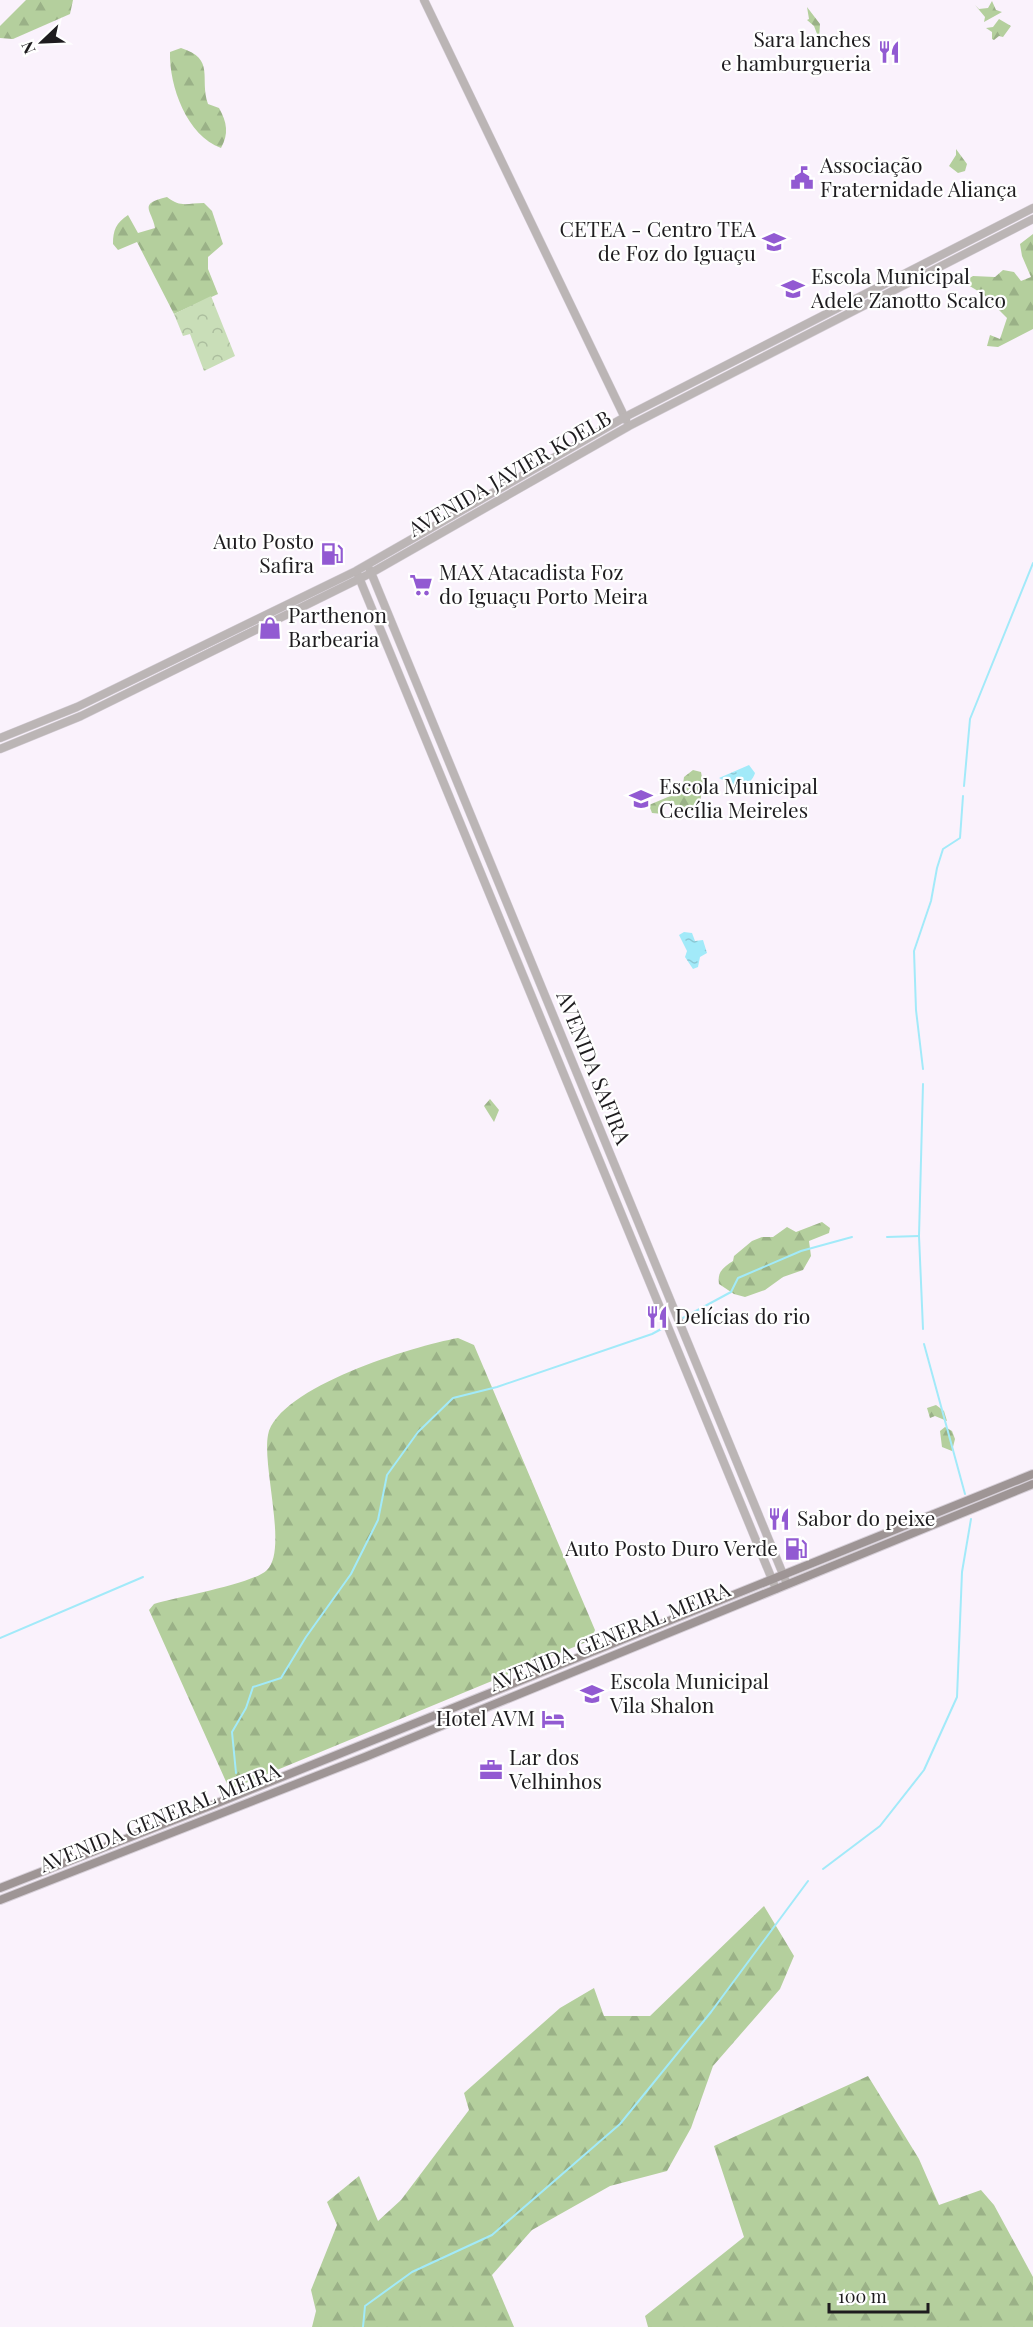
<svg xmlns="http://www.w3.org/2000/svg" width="1033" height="2327" viewBox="0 0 1033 2327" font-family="'Playfair Display',serif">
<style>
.forest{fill:url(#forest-firs)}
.park{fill:url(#park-crowns)}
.water{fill:url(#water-ripples)}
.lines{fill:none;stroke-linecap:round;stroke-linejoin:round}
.stream{stroke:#a2eaf9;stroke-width:2}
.tertiary-casing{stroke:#d7d0d9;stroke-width:9}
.secondary-casing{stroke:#d7d0d9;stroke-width:10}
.tertiary{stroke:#bbb5b5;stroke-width:8}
.secondary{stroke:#9e9595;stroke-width:8}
.labels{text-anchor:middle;stroke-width:4.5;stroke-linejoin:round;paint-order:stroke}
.poi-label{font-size:21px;fill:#1e1c1f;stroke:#fff;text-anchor:start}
.street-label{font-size:21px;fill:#1e1c1f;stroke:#fff}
</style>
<defs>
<pattern id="forest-firs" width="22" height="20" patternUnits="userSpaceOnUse" patternTransform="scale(1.5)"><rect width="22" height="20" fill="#b4cf9d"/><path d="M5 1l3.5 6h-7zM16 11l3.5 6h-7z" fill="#9ab187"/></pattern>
<pattern id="park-crowns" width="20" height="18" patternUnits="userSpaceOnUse" patternTransform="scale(1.5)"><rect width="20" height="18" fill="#c9deb8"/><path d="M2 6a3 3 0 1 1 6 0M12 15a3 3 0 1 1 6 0" fill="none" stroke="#acbe9e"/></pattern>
<pattern id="water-ripples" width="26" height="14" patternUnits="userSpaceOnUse" patternTransform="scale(1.5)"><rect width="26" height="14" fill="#a2eaf9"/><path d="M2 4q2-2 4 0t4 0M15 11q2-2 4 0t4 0" fill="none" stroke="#8bc8d5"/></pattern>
</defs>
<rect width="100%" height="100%" fill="#faf2fc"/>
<g class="forest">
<polygon points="26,0 73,0 70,14 13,39 0,38 0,26"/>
<polygon points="992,1 996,10 1002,12 984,22 985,17 975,5 979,9 988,8"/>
<polygon points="807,7 820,24 819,39 814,26 807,20 809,19"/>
<polygon points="999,19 1011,26 1003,37 999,36 994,40 992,39 992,32 986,28 993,27"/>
<path d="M181 48C216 59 199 78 208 104L219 108C227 122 229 134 221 148 187 136 169 86 170 52Z"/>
<polygon points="956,149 967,164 965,171 958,173 949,166 956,155"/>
<path d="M167 197C181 208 187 203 204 203L212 211 223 244 208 257V269L218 294 174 314 137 242 118 250 113 244C113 230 116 223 128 215L138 233 155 228C152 210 137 204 167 197Z"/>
<polygon points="1033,234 1033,329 998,347 987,346 990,335 1000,339 1007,318 983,294 963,282 973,276 995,277 1003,270 1014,272 1021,281 1031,277 1022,256 1020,244"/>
<polygon points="693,770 701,772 703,783 700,803 693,808 679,807 672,803 665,806 663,814 652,813 649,805 682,791 684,777"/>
<polygon points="490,1099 499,1110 494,1122 484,1106"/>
<path d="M822 1222 830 1228 829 1233 809 1241 811 1256 803 1270 783 1277 765 1290 745 1297 734 1294 719 1284C717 1271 724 1267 733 1261L734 1256 752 1241 762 1237H773L787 1227 796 1232Z"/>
<path d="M458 1338 474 1345 595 1630 591 1640 236 1787 228 1786 149 1610 154 1604C177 1597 253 1584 267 1570 288 1550 262 1467 268 1435 278 1387 414 1346 458 1338Z"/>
<polygon points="936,1405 944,1411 947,1421 935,1416 930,1418 927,1408"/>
<polygon points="945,1427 952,1431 955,1439 952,1451 942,1447 940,1431"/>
<polygon points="764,1906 794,1956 780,1989 713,2066 691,2128 667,2171 610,2186 532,2230 492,2275 514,2327 312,2327 316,2311 311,2290 337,2225 327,2202 359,2176 378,2221 401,2200 469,2110 464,2093 560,2008 594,1988 604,2016 650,2016"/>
<polygon points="868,2076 919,2159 939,2205 981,2190 994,2205 1033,2277 1033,2327 648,2327 645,2316 744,2237 714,2146"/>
</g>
<polygon class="park" points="211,296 235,356 204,371 190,334 183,336 174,314"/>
<g class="water">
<path d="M749 765 755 773C753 781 741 791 733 791L725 781 719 778Z"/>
<polygon points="684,932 692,933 695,941 703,940 707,953 700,957 698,967 693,969 685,957 687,951 679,935"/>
</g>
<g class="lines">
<g class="stream">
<polyline points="964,786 970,719 1033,563"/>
<polyline points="923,1069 916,1010 914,951 931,901 937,868 943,849 960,838 963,796"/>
<polyline points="923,1084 919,1236 923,1329"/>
<polyline points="887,1237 919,1236"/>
<polyline points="681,1319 731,1292 738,1278 801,1251 852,1237"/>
<polyline points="924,1344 965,1494"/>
<polyline points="0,1638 143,1577"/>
<polyline points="236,1773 232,1732 246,1708 253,1687 281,1678 306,1637 351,1574 378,1520 387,1475 418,1432 453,1398 497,1387 652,1334 665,1327"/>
<polyline points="823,1869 880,1826 924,1770 957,1697 962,1572 971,1519"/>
<polyline points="363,2327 365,2306 412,2272 492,2235 620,2124 711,2012 808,1881"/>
</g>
<g class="tertiary-casing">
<g id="tertiary">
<polyline points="424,0 626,420"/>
<polyline points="370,570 787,1584"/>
<polyline points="358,575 776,1589"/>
<polyline points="0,738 77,707 356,571 625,417 1033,208"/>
<polyline points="0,749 81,716 371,573 629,426 1033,219"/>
</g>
</g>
<g class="secondary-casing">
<g id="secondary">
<polyline points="0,1888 220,1802 1033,1474"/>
<polyline points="0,1900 365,1757 1033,1484"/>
</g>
</g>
<use href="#tertiary" class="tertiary"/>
<use href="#secondary" class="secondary"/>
</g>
<defs>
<g id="restaurant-bare" transform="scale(1.8)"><path d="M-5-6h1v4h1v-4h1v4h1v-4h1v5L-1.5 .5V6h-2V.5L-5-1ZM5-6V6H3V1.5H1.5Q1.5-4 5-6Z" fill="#925ad2" stroke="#fff" stroke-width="2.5" paint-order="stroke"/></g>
<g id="civic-bare" transform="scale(1.8)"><path d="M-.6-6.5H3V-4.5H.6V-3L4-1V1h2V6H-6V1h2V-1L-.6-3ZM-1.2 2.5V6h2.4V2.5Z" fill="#925ad2" stroke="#fff" stroke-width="2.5" paint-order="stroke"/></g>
<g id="school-bare" transform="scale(1.8)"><path d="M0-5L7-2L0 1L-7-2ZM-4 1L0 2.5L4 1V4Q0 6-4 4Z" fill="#925ad2" stroke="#fff" stroke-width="2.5" paint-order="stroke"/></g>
<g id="fuel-bare" transform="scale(1.8)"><path d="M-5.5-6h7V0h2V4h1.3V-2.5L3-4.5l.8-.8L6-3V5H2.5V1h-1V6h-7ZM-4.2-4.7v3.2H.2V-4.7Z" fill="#925ad2" stroke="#fff" stroke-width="2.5" paint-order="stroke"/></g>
<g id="supermarket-bare" transform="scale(1.8)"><path d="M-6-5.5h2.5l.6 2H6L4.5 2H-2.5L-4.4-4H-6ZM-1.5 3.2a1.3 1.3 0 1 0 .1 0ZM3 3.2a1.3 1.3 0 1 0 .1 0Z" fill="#925ad2" stroke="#fff" stroke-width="2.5" paint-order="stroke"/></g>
<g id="shop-bare" transform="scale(1.8)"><path d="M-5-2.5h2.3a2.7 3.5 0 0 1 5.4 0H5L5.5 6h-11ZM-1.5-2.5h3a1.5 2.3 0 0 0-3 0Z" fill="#925ad2" stroke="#fff" stroke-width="2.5" paint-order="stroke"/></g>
<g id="hotel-bare" transform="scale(1.8)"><path d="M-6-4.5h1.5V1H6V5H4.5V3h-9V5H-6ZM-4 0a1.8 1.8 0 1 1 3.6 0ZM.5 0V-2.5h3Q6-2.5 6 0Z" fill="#925ad2" stroke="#fff" stroke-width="2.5" paint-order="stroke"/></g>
<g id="office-bare" transform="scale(1.8)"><path d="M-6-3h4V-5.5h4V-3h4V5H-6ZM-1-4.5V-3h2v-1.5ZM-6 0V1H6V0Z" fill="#925ad2" stroke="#fff" stroke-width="2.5" paint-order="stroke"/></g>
</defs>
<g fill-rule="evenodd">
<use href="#restaurant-bare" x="889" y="52"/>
<use href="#civic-bare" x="802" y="178"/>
<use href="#school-bare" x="774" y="242"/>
<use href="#school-bare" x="793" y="289"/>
<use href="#fuel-bare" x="332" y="554"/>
<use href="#supermarket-bare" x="421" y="585"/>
<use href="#shop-bare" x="270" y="628"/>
<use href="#school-bare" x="641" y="799"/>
<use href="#restaurant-bare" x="657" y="1317"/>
<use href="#restaurant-bare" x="779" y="1519"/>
<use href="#fuel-bare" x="796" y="1549"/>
<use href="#school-bare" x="592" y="1694"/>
<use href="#hotel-bare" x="553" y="1719"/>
<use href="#office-bare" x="491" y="1770"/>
</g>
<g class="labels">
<g class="poi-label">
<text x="871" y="47" text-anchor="end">Sara lanches<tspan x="871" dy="24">e hamburgueria</tspan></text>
<text x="820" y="173">Associação<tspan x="820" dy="24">Fraternidade Aliança</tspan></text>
<text x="756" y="237" text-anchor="end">CETEA - Centro TEA<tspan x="756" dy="24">de Foz do Iguaçu</tspan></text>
<text x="811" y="284">Escola Municipal<tspan x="811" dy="24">Adele Zanotto Scalco</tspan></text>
<text x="314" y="549" text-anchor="end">Auto Posto<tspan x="314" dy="24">Safira</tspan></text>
<text x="439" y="580">MAX Atacadista Foz<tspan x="439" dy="24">do Iguaçu Porto Meira</tspan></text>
<text x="288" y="623">Parthenon<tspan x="288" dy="24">Barbearia</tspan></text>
<text x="659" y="794">Escola Municipal<tspan x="659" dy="24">Cecília Meireles</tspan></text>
<text x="675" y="1324">Delícias do rio</text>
<text x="797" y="1526">Sabor do peixe</text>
<text x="778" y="1556" text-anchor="end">Auto Posto Duro Verde</text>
<text x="610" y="1689">Escola Municipal<tspan x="610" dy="24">Vila Shalon</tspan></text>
<text x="535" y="1726" text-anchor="end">Hotel AVM</text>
<text x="509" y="1765">Lar dos<tspan x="509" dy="24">Velhinhos</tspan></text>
</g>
<g class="street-label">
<text transform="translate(510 474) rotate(-30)" y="7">AVENIDA JAVIER KOELB</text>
<text transform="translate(593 1068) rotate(68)" y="7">AVENIDA SAFIRA</text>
<text transform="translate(610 1637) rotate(-22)" y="7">AVENIDA GENERAL MEIRA</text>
<text transform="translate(160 1818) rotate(-22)" y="7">AVENIDA GENERAL MEIRA</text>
</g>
</g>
<g transform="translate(42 42) rotate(247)" stroke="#ffffff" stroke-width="4.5" paint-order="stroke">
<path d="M0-4.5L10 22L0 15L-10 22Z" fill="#1e1c1f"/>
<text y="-9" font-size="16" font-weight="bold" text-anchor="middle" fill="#1e1c1f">N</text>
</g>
<path d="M829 2303v9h99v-9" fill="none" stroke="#1e1c1f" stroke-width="3"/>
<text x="838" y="2303" font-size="18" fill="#1e1c1f" stroke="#ffffff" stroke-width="4.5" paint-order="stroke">100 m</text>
</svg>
